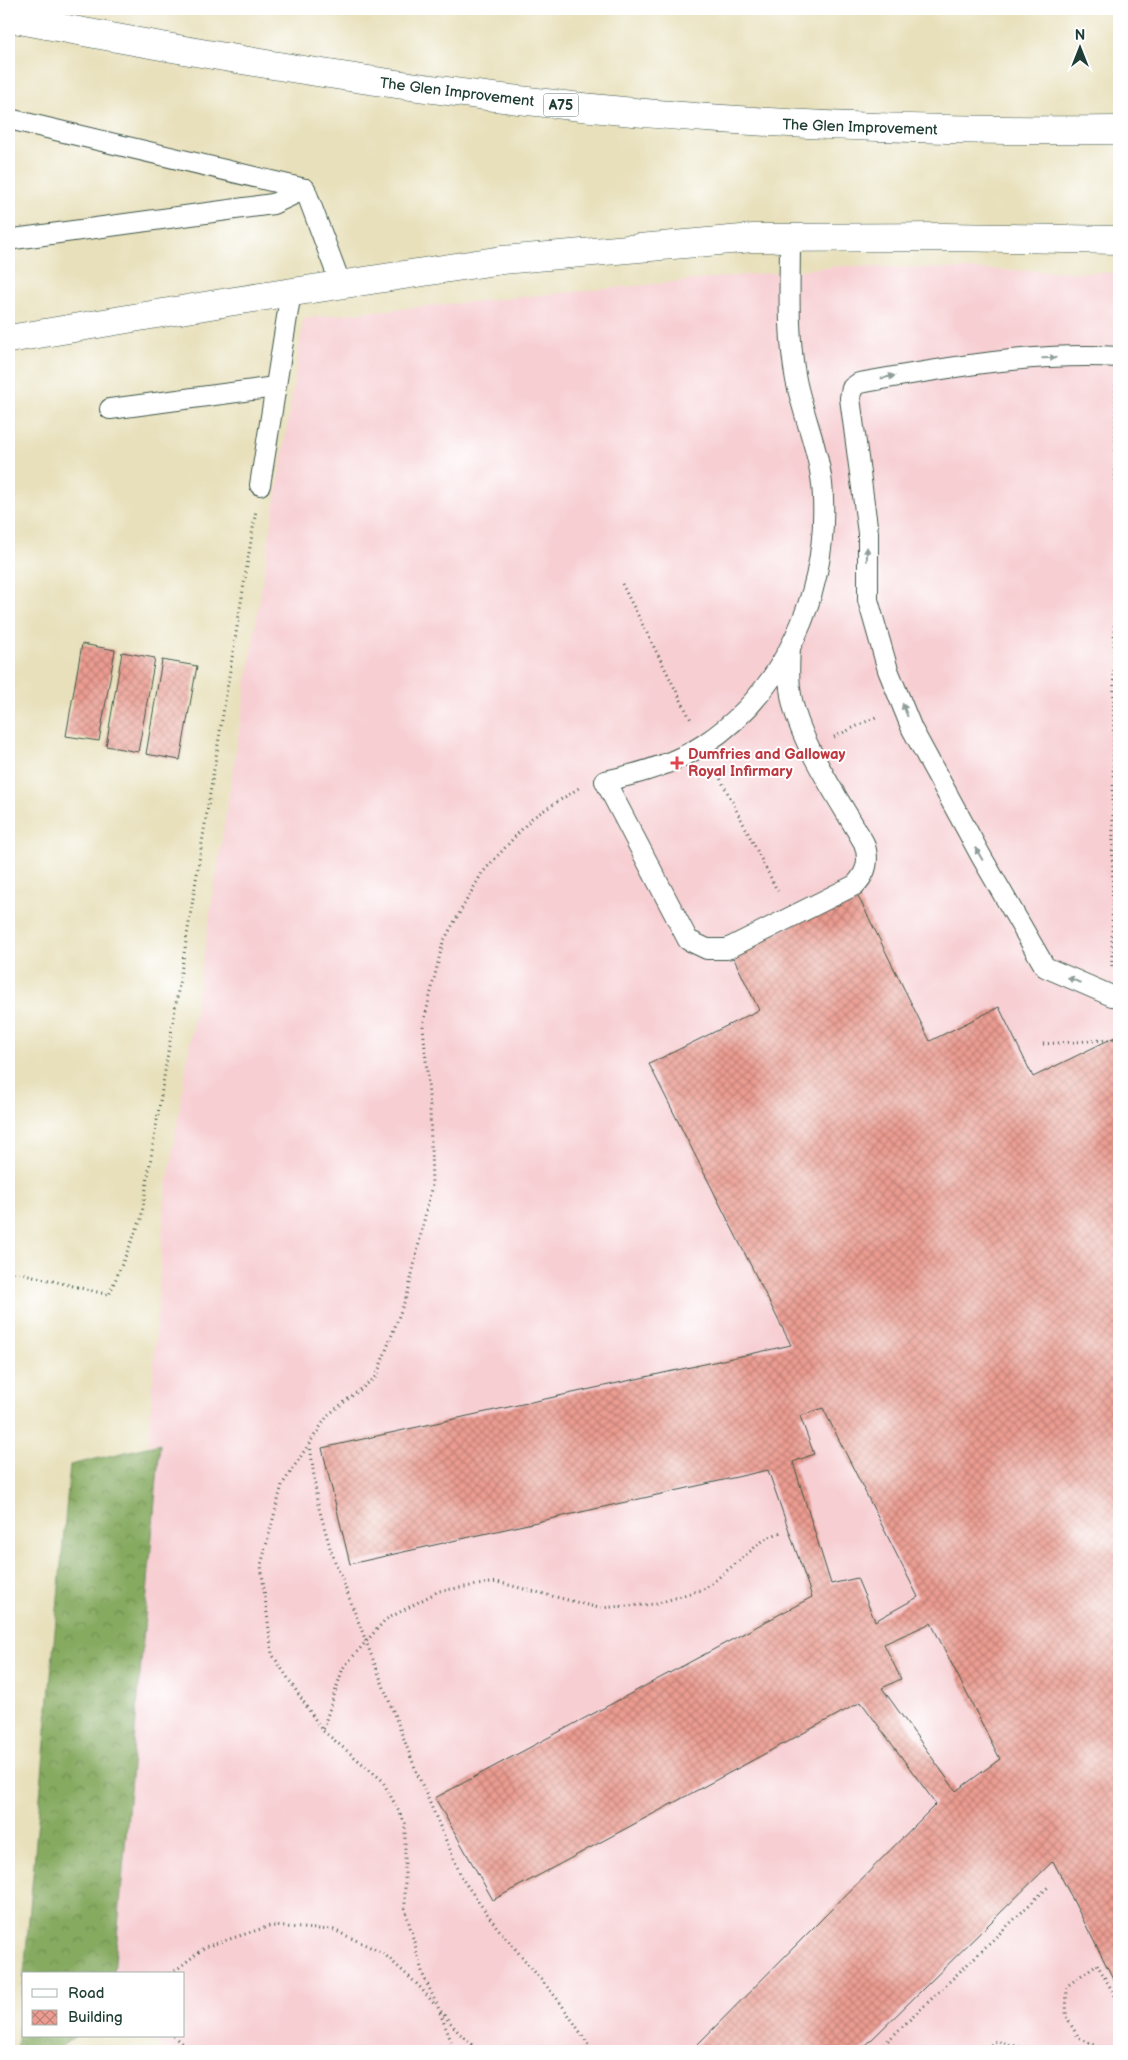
<svg xmlns="http://www.w3.org/2000/svg" width="1128" height="2060" viewBox="0 0 1128 2060" font-family="'Balsamiq Sans',sans-serif">
<style>
.built{fill:#f7cfd3}
.forest{fill:url(#forest-crowns);stroke:#52744a}
.building{fill:url(#building-cross-hatch);fill-rule:evenodd}
.lines{fill:none;stroke-linecap:round;stroke-linejoin:round}
.service-casing{stroke:#3d5548;stroke-width:22}
.minor-casing{stroke:#3d5548;stroke-width:29}
.trunk-casing{stroke:#3d5548;stroke-width:29}
.path{stroke:#3d5548;stroke-width:3;stroke-dasharray:1 4;stroke-linecap:butt}
.service{stroke:#fff;stroke-width:20}
.minor{stroke:#fff;stroke-width:28}
.trunk{stroke:#fff;stroke-width:28}
.oneway{fill:#8f9e9a}
.health-dot{fill:#e0444e;stroke:#fff;stroke-width:2}
.labels{text-anchor:middle;stroke-width:4;stroke-linejoin:round;paint-order:stroke}
.shield{fill:#fff;stroke:#627771;stroke-width:1}
.shield-label{font-size:14px;font-weight:bold;fill:#1f3d34}
.street-label{font-size:15px;fill:#1f3d34;stroke:#fff}
.health-label{font-size:15px;font-weight:bold;fill:#be3a42;stroke:#fff;text-anchor:start}
</style>
<defs>
<pattern id="forest-crowns" width="20" height="18" patternUnits="userSpaceOnUse" patternTransform="scale(1.25)"><rect width="20" height="18" fill="#86aa60"/><path d="M2 6a3 3 0 1 1 6 0M12 15a3 3 0 1 1 6 0" fill="none" stroke="#6d8c50"/></pattern>
<pattern id="building-cross-hatch" width="8" height="8" patternUnits="userSpaceOnUse" patternTransform="scale(1.25)"><rect width="8" height="8" fill="#ec9c91"/><path d="M0 0l8 8M0 8l8-8" fill="none" stroke="#bf8077"/></pattern>
</defs>
<rect width="100%" height="100%" fill="#fff"/>
<filter id="ink" filterUnits="userSpaceOnUse"><feTurbulence type="fractalNoise" baseFrequency=".02" numOctaves="2"/><feDisplacementMap in="SourceGraphic" scale="10" xChannelSelector="R" yChannelSelector="G"/><feConvolveMatrix kernelMatrix="1 2 1 2 8 2 1 2 1" color-interpolation-filters="sRGB"/></filter>
<filter id="wash" filterUnits="userSpaceOnUse"><feTurbulence type="fractalNoise" baseFrequency=".0096" numOctaves="4" result="noise"/><feDisplacementMap in="SourceGraphic" scale="20" xChannelSelector="R" yChannelSelector="G"/><feGaussianBlur stdDeviation="1.12" result="paint"/><feColorMatrix in="noise" values="0 0 0 0 0 0 0 0 0 0 0 0 0 0 0 0 0 1.4 0 .05"/><feComposite in="paint" operator="in"/></filter>
<g filter="url(#wash)">
<rect width="100%" height="100%" fill="#e8e0bb"/>
<polygon class="built" points="841,266 1119,273 1119,2051 166,2051 147,2036 184,2036 184,1974 114,1974 164,1207 304,318"/>
<g class="forest">
<polygon points="160,1444 114,1974 24,1974 70,1465"/>
<polygon points="24,1975 24,2036 75,2036 56,2051 17,2051"/>
</g>
<g id="blocks">
<g class="building">
<polygon points="82,644 115,650 99,741 66,736"/>
<polygon points="122,652 155,658 138,752 106,746"/>
<polygon points="162,660 197,666 180,760 146,754"/>
<path d="M857 894 930 1041 999 1007 1033 1077 1119 1035V1990L1053 1861 860 2051H691L936 1804 861 1702 493 1900 435 1798 812 1597 768 1470 350 1564 322 1448 791 1345 649 1064 759 1010 732 955ZM823 1408 918 1597 875 1621 857 1578 831 1584 793 1462 814 1454 800 1416ZM931 1623 1000 1759 956 1791 882 1688 901 1679 884 1644Z"/>
</g>
</g>
</g>
<g filter="url(#ink)">
<use href="#blocks" fill-opacity="0" stroke="#3d5548" stroke-width="1"/>
<g class="lines">
<g class="service-casing">
<g id="service">
<polyline points="9,119 305,189"/>
<polyline points="305,189 341,285"/>
<polyline points="9,237 14,239 273,204 305,189"/>
<path d="M790 237C790 285 787 333 796 380 804 419 822 457 823 498 827 593 785 691 703 745 674 764 639 774 605 781L688 940 707 949H727L855 885C867 873 870 860 864 843 840 800 799 743 791 695 788 679 789 664 790 648"/>
<path d="M1119 357C1032 352 945 368 859 383L852 388 850 398 868 533V600L888 670 912 729 981 856 1045 967 1112 996 1119 994"/>
<polyline points="110,409 275,387"/>
<polyline points="260,485 291,292"/>
</g>
</g>
<g class="minor-casing">
<polyline id="minor" points="9,339 228,302 502,260 753,238 945,237 1119,240"/>
</g>
<g class="trunk-casing">
<path id="trunk" d="M9 18C178 50 348 80 519 100 718 124 919 132 1119 130"/>
</g>
<g class="path">
<polyline points="622,584 691,720"/>
<polyline points="834,737 878,716"/>
<polyline points="716,770 779,894"/>
<polyline points="1112,966 1116,385"/>
<polyline points="1043,1044 1119,1039"/>
<polyline points="9,1270 109,1295 141,1219 256,510"/>
<polyline points="310,1444 317,1501 331,1551 417,1773 463,1880 496,1926 559,2001 593,2051"/>
<polyline points="323,1729 343,1668 385,1620 439,1591 497,1582 599,1608 656,1604 706,1588 765,1539 781,1532"/>
<polyline points="171,1974 205,1947 270,1926 334,1930 383,1953 418,1985 436,2006"/>
<polyline points="440,2013 455,2051"/>
<polyline points="173,2036 191,2051"/>
<polyline points="480,2051 459,2033 439,2009 423,1975 405,1908 405,1823 382,1780 322,1730 272,1654 261,1565 282,1485 328,1415 376,1377 408,1292 432,1185 430,1107 423,1025 443,942 482,873 532,818 579,788"/>
<polyline points="877,2051 1048,1887"/>
<polyline points="983,2051 996,2041 1037,2051"/>
<polyline points="1108,2051 1079,2038 1066,2017 1067,1986 1097,1964 1119,2003"/>
</g>
<use href="#service" class="service"/>
<use href="#minor" class="minor"/>
<use href="#trunk" class="trunk"/>
</g>
<defs><path id="oneway-solid" d="M-6-.8H1V-3.2L6.5 0L1 3.2V.8H-6Z" transform="scale(1.25)"/></defs>
<g class="oneway">
<use href="#oneway-solid" transform="translate(1049 358) rotate(-1)"/>
<use href="#oneway-solid" transform="translate(888 377) rotate(-11)"/>
<use href="#oneway-solid" transform="translate(867 554) rotate(-89)"/>
<use href="#oneway-solid" transform="translate(905 710) rotate(-111)"/>
<use href="#oneway-solid" transform="translate(979 854) rotate(-120)"/>
<use href="#oneway-solid" transform="translate(1074 980) rotate(-156)"/>
</g>
</g>
<path class="health-dot" d="M674.5 755.5h5v5h5v5h-5v5h-5v-5h-5v-5h5z"/>
<g class="labels">
<rect class="shield" x="543.5" y="93.5" width="35" height="23" rx="4"/>
<g class="shield-label">
<text x="561" y="110">A75</text>
</g>
<g class="street-label">
<text transform="translate(457 92) rotate(7)" y="5">The Glen Improvement</text>
<text transform="translate(860 127) rotate(2)" y="5">The Glen Improvement</text>
</g>
<g class="health-label">
<text x="688" y="759">Dumfries and Galloway<tspan x="688" dy="17">Royal Infirmary</tspan></text>
</g>
</g>
<rect width="1128" height="2060" fill="none" stroke="#fff" stroke-width="30"/>
<rect x="22" y="1972" width="162" height="65" fill="#ffffff" stroke="#a5b1ae"/>
<rect x="32" y="1989" width="25" height="8" fill="#ffffff" stroke="#a5b1ae"/>
<text x="68" y="1998" font-size="15" fill="#1f3d34">Road</text>
<rect x="32" y="2010" width="25" height="15" fill="url(#building-cross-hatch)" stroke="#a5b1ae"/>
<text x="68" y="2022" font-size="15" fill="#1f3d34">Building</text>
<g transform="translate(1080 48)" stroke="#ffffff" stroke-width="4" paint-order="stroke">
<path d="M0-4L9 19L0 12L-9 19Z" fill="#1f3d34"/>
<text y="-8" font-size="14" font-weight="bold" text-anchor="middle" fill="#1f3d34">N</text>
</g>
</svg>
